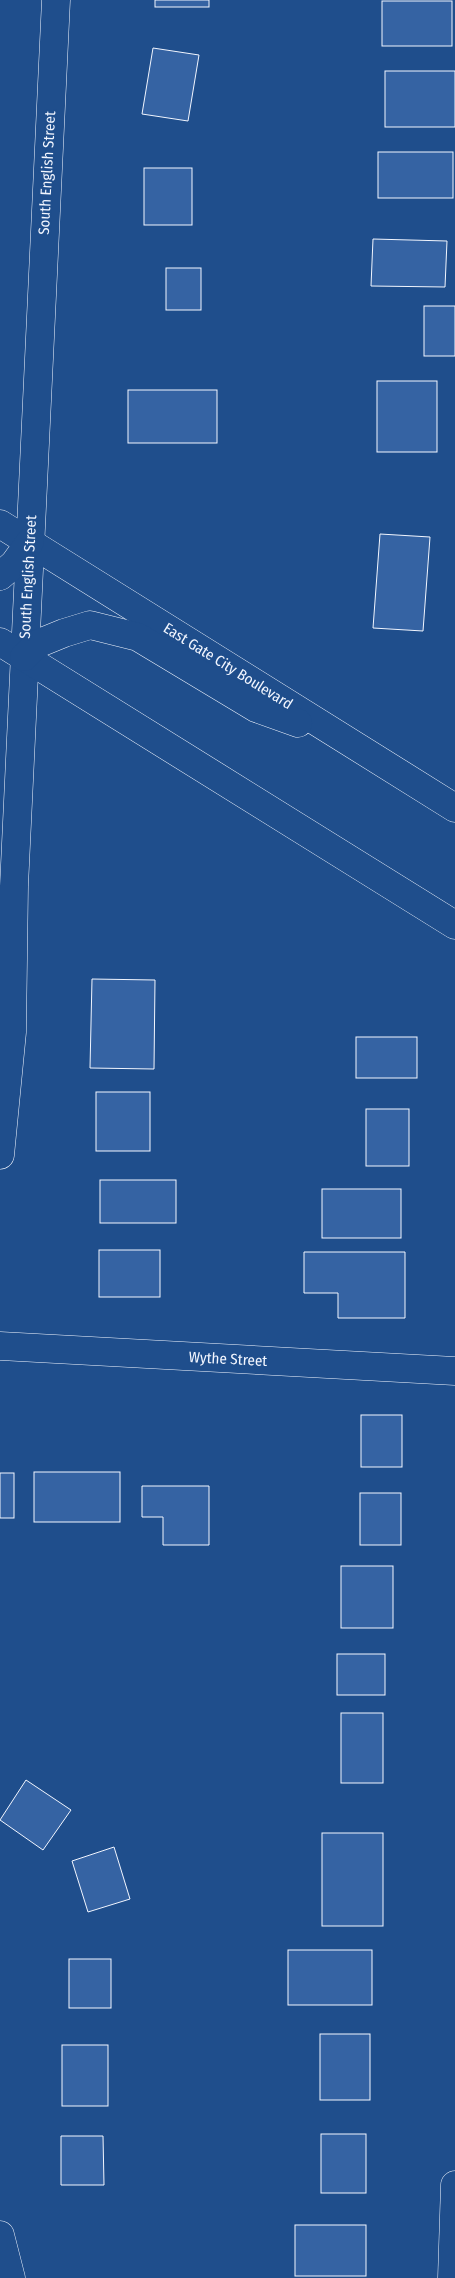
<svg xmlns="http://www.w3.org/2000/svg" width="455" height="2278" viewBox="0 0 455 2278" font-family="'Fira Sans Condensed',sans-serif">
<style>
.building{fill:#3563a3;stroke:#f2f6ff}
.lines{fill:none;stroke-linecap:round;stroke-linejoin:round}
.street-casing{stroke:#f2f6ff;stroke-width:29}
.secondary-casing{stroke:#f2f6ff;stroke-width:29}
.primary-casing{stroke:#f2f6ff;stroke-width:29}
.street{stroke:#1f4e8c;stroke-width:28}
.secondary{stroke:#1f4e8c;stroke-width:28}
.primary{stroke:#1f4e8c;stroke-width:28}
.labels{text-anchor:middle;stroke-width:4;stroke-linejoin:round;paint-order:stroke}
.street-label{font-size:15px;fill:#f2f6ff;stroke:#1f4e8c}
</style>
<rect width="100%" height="100%" fill="#1f4e8c"/>
<g class="building">
<rect x="155" y="0" width="54" height="7"/>
<rect x="382" y="1" width="70" height="45"/>
<polygon points="153,48 199,55 188,121 142,114"/>
<rect x="385" y="71" width="70" height="56"/>
<rect x="378" y="152" width="75" height="46"/>
<rect x="144" y="168" width="48" height="57"/>
<polygon points="373,239 447,241 445,287 371,286"/>
<rect x="166" y="268" width="35" height="42"/>
<rect x="424" y="306" width="31" height="50"/>
<rect x="377" y="381" width="60" height="71"/>
<rect x="128" y="390" width="89" height="53"/>
<polygon points="380,534 430,537 423,631 373,628"/>
<polygon points="92,979 155,980 154,1069 90,1068"/>
<rect x="356" y="1037" width="61" height="41"/>
<rect x="96" y="1092" width="54" height="59"/>
<rect x="366" y="1109" width="43" height="57"/>
<rect x="100" y="1180" width="76" height="43"/>
<rect x="322" y="1189" width="79" height="49"/>
<rect x="99" y="1250" width="61" height="47"/>
<polygon points="304,1252 405,1252 405,1318 338,1318 338,1293 304,1293"/>
<rect x="361" y="1415" width="41" height="52"/>
<rect x="34" y="1472" width="86" height="50"/>
<rect x="0" y="1473" width="14" height="45"/>
<polygon points="142,1486 209,1486 209,1545 163,1545 163,1517 142,1517"/>
<rect x="360" y="1493" width="41" height="52"/>
<rect x="341" y="1566" width="52" height="62"/>
<rect x="337" y="1654" width="48" height="41"/>
<rect x="341" y="1713" width="42" height="70"/>
<polygon points="26,1780 71,1810 43,1850 0,1820"/>
<rect x="322" y="1833" width="61" height="93"/>
<polygon points="114,1847 130,1899 88,1912 72,1861"/>
<rect x="288" y="1950" width="84" height="55"/>
<rect x="69" y="1959" width="42" height="49"/>
<rect x="320" y="2034" width="50" height="66"/>
<rect x="62" y="2045" width="46" height="61"/>
<rect x="321" y="2134" width="45" height="59"/>
<polygon points="61,2136 103,2136 104,2185 61,2185"/>
<rect x="295" y="2225" width="71" height="51"/>
</g>
<g class="lines">
<g class="street-casing">
<g id="street">
<polyline points="0,1346 455,1371"/>
<polyline points="0,2235 11,2278"/>
<polyline points="452,2278 455,2185"/>
</g>
</g>
<g class="secondary-casing">
<polyline id="secondary" points="0,1155 12,1032 14,886 56,0"/>
</g>
<g class="primary-casing">
<g id="primary">
<polyline points="0,524 455,808"/>
<polyline points="0,576 14,564 30,542"/>
<polyline points="0,642 455,925"/>
<polyline points="24,657 37,644 64,633 90,625 138,637 256,708 298,723"/>
</g>
</g>
<use href="#street" class="street"/>
<use href="#secondary" class="secondary"/>
<use href="#primary" class="primary"/>
</g>
<g class="labels">
<g class="street-label">
<text transform="translate(47 173) rotate(-87)" y="5">South English Street</text>
<text transform="translate(28 577) rotate(-87)" y="5">South English Street</text>
<text transform="translate(228 666) rotate(32)" y="5">East Gate City Boulevard</text>
<text transform="translate(228 1359) rotate(3)" y="5">Wythe Street</text>
</g>
</g>
</svg>
